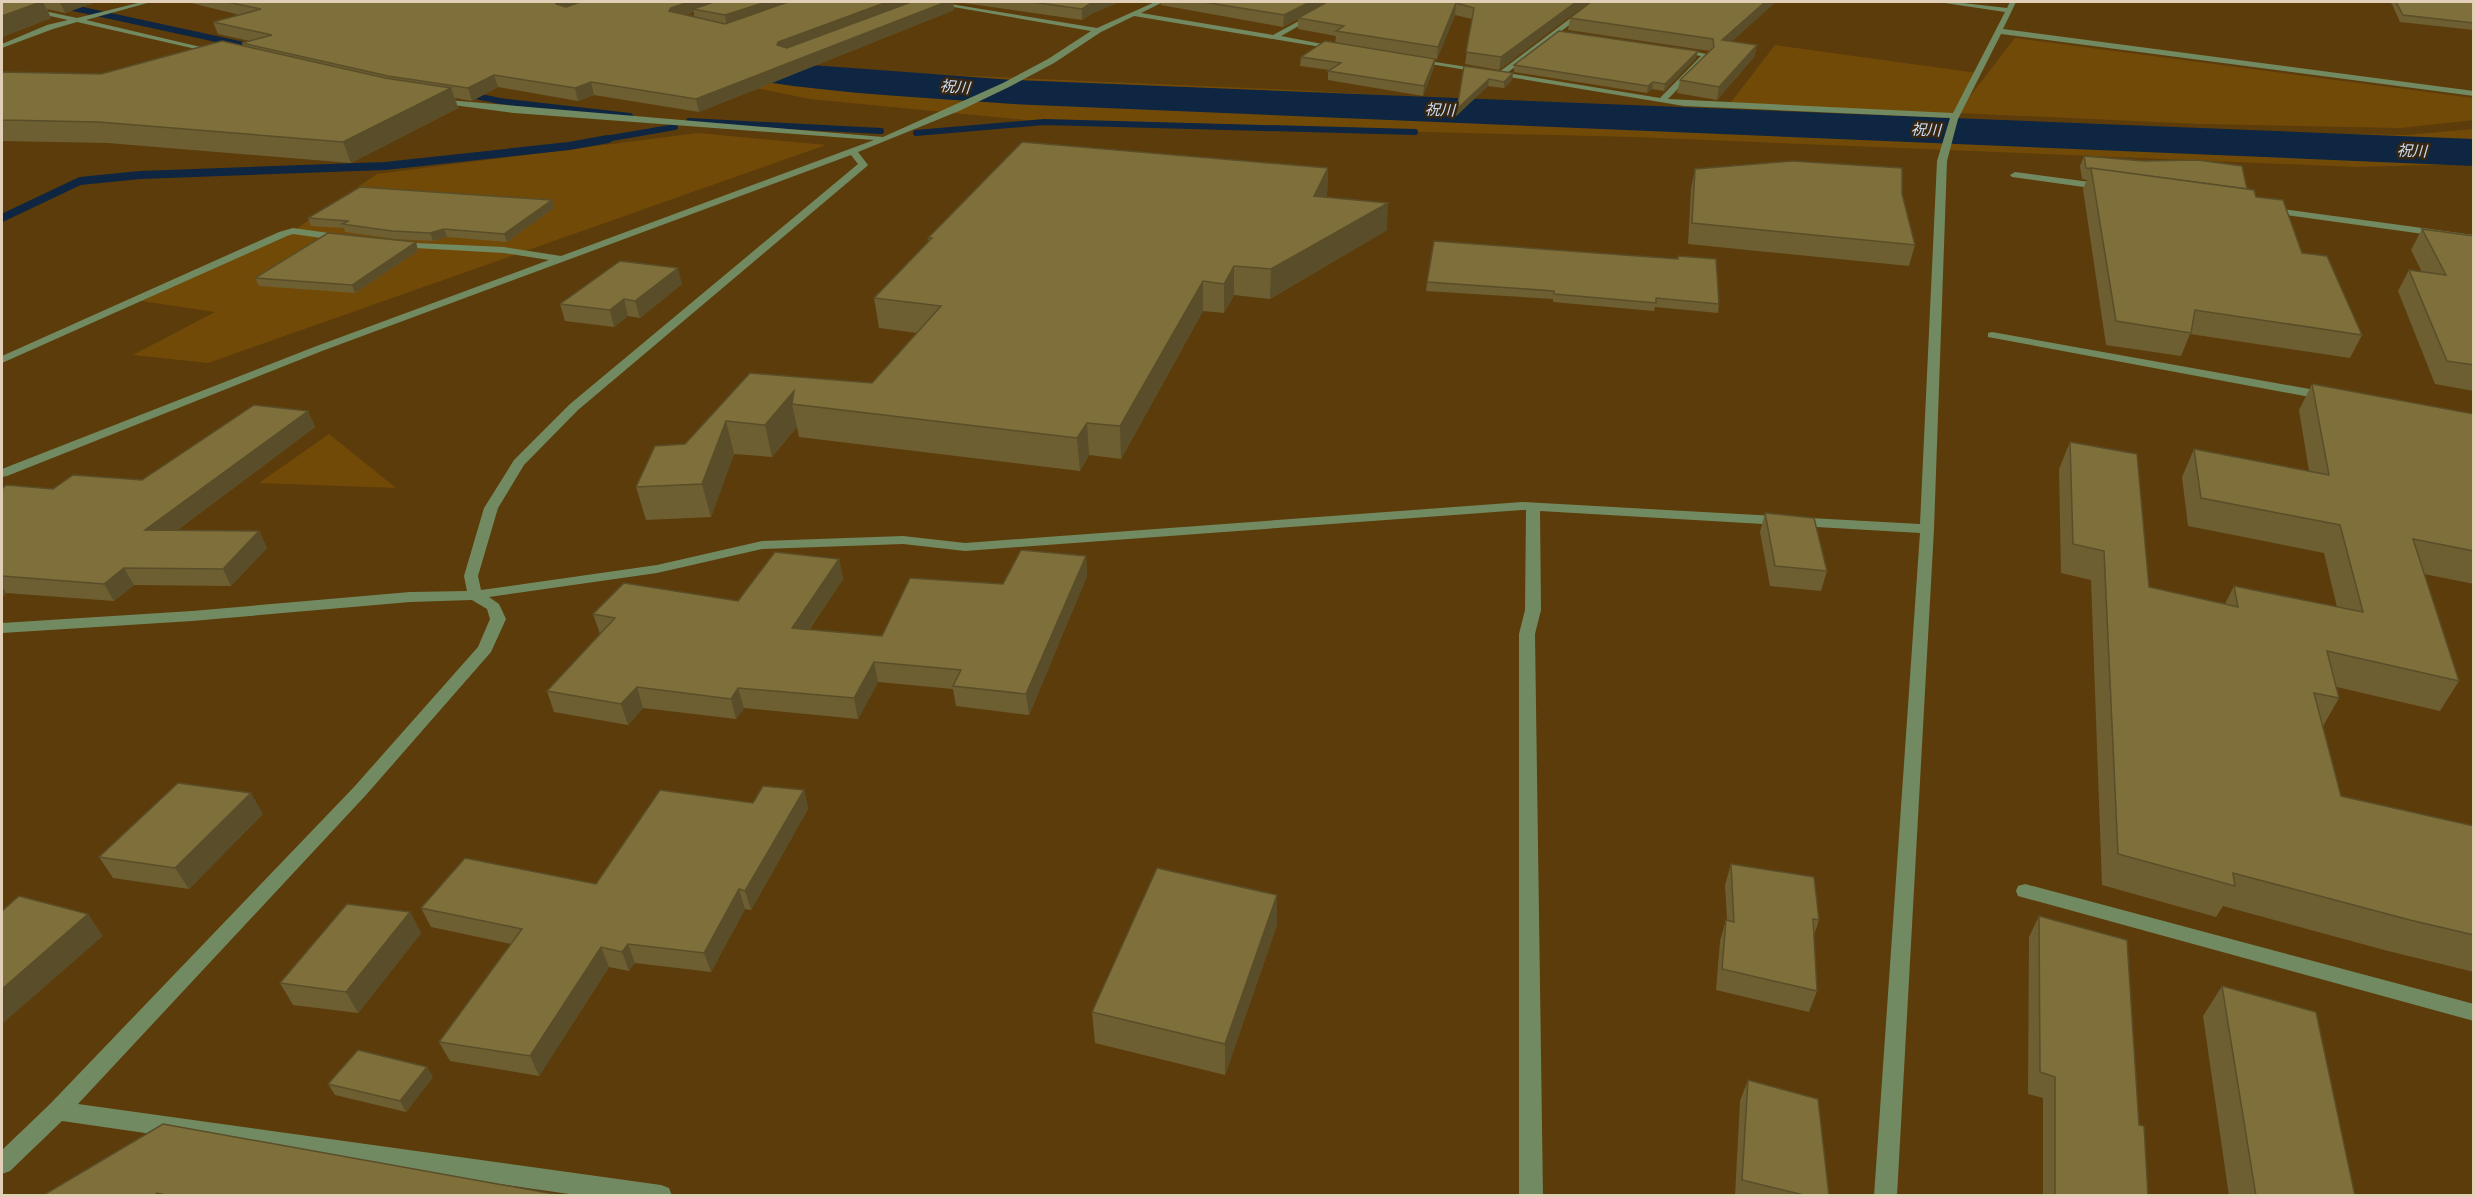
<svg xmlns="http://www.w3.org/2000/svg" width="2475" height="1197" viewBox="0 0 2475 1197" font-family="'Work Sans','Noto Sans JP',sans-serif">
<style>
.green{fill:#724a08}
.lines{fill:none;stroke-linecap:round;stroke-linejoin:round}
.stream-far1{stroke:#0e2641;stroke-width:6}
.stream{stroke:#0e2641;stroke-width:8}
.river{fill:#0e2641;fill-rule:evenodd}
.minor{fill:#728a61;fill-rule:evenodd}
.wall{fill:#6d5f32;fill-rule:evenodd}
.shaded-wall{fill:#594e29}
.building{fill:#7f6f3a;stroke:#594e29;stroke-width:1.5}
.labels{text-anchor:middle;stroke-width:5;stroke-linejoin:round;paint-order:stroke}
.far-water-label{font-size:15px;font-style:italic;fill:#cee0f6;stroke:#352714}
</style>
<rect width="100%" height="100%" fill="#5c3c0b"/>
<g class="green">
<polygon points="2015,38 2473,98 2474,120 2401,128 2200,124 1958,113 1956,116 1728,106 1775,45 1977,73 1960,109"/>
<polygon points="593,55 783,62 903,73 1272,89 2029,129 2407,135 2473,129 2473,164 2357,167 1634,137 1057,123 810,99"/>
<polygon points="698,133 826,145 208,363 133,355 215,312 135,300 293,231 377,174"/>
<polygon points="329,434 396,488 259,483"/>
</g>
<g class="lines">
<g class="stream-far1">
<polyline points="46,2 258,48"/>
<polyline points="466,94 500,101 630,116"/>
<polyline points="689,121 881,131"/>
<polyline points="916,133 1044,122 1415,132"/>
<polyline points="600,140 675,127"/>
</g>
<polyline class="stream" points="2,218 80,181 140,175 385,166 569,146 608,139"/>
<path class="river" d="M692 45 812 65 1013 80 2474 139V166L1013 104C901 96 788 92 678 65L673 57 678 49Z"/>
<g class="minor">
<polygon points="2,2 77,18 142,2 151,2 86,20 222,52 218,54 77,22 53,29 2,48 2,44 47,25 68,20 2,5"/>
<polygon points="925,2 938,2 1097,28 1155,2 1163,2 1141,13 1273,35 1334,2 1341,2 1281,36 1343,48 1339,50 1134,16 1101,32 1054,63 1009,87 959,111 858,152 868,165 866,167 578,410 524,465 498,508 478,576 481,590 657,565 762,541 903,536 965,543 1522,502 1920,524 1937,161 1950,118 1684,106 1412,61 1416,59 1499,72 1592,2 1599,2 1507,73 1660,98 1701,56 1675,52 1674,50 1678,48 1711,55 1668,99 1953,113 2005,12 1938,2 1954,2 2007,8 2010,2 2016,2 2003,29 2474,91 2474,96 2001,34 1958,119 1947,161 1934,529 1897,1196 1874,1196 1920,533 1540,511 1541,610 1535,634 1543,1196 1519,1196 1519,634 1525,610 1526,510 1522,510 965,551 903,544 762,549 657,573 489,597 499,604 506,619 491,652 366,795 78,1104 661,1185 669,1188 672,1196 583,1196 62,1121 10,1171 2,1174 2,1150 50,1104 354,787 478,647 490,619 487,609 472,600 410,602 192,621 2,633 2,623 192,611 410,592 467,591 464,576 484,508 514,460 570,404 858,164 851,155 322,351 7,476 2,477 2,469 314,347 549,260 504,253 397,247 392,244 393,242 504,247 561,256 874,140 514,113 438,103 435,103 435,99 883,137 1003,83 1048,59 1091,31"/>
<polygon points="2015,172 2105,184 2110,187 2105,190 2012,177 2010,175"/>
<polygon points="2268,207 2474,235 2474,241 2265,212 2263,210"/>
<polygon points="293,228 343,235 348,238 343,241 293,234 287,236 2,363 2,356 279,232"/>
<polygon points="1992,332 2326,392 2332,396 2326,400 1988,337 1988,333"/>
<polygon points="2025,884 2474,1004 2474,1021 2018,896 2016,891 2018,886"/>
</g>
</g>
<g class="wall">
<polygon points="2,2 96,2 65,13 47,9 51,18 2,37"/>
<path d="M190 2H1119L1091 14 1082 20 971 4 953 2 954 10 699 112 594 95 578 101 498 87 472 101 455 98 458 108 351 163 108 143 2 141V72L101 74 243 46 242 43 250 41 218 34 213 22 240 15 191 3ZM694 12V16L686 15Z"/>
<polygon points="1161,2 1589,2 1499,70 1465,64 1472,19 1455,15 1437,59 1435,59 1434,67 1423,96 1328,80 1328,71 1330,70 1300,66 1301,57 1335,43 1336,36 1298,29 1298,19 1283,27 1161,5"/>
<polygon points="2388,2 2474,2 2474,30 2400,22 2392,4"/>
<polygon points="1570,18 1731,41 1757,45 1754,57 1717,100 1677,93 1680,80 1710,51 1568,30"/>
<polygon points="1696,58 1664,91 1652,89 1647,93 1514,72 1514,65"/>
<polygon points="1464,66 1513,73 1512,80 1504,88 1488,86 1456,116"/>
<polygon points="2084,156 2247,189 2256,197 2302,253 2362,335 2350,358 2190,334 2181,356 2106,345 2083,189 2087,180 2082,179 2080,166"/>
<polygon points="1328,168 1327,195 1326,197 1387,230 1270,299 1234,295 1224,313 1203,311 1121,459 1089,455 1080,471 799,437 797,427 772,457 734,454 711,517 646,520 636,487 685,444 750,373 872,383 917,333 879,328 874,298 929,242 928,238"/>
<polygon points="1695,169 1902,194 1915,245 1909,266 1688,244 1691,189"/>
<polygon points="552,200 554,208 507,242 447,237 433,241 395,239 345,232 344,228 311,226 308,218"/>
<polygon points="2422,229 2474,236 2474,391 2435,384 2398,291 2409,270 2422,272 2411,250"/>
<polygon points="416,242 418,251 355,293 259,286 255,278"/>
<polygon points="1678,256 1719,304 1718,313 1655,307 1654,311 1553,302 1553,299 1426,291 1427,282 1677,259"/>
<polygon points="682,284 640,318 628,316 614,327 565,321 560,304"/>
<polygon points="2312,384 2474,414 2474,584 2424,574 2459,681 2440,711 2337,687 2339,698 2323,726 2341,796 2474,826 2474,972 2388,951 2223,906 2216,917 2102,885 2091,580 2061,573 2059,469 2070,442 2149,587 2225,604 2234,586 2337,607 2324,553 2188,526 2182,477 2194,449 2309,471 2299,410"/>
<polygon points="308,411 315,427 176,531 259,531 267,548 231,586 134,585 114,601 6,593 2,597 2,489 53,489 142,480"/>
<polygon points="1765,513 1827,571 1821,591 1770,586 1760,532"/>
<polygon points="1086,556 1087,576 1029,715 956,706 953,689 878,682 858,719 744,708 736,719 643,708 628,725 554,712 547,691 600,634 593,614 738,601 839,559 843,579 809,630 882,636 1003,584"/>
<polygon points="804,790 808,809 751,910 745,909 711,972 635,963 629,971 609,967 539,1076 450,1061 439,1042 511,944 431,927 421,908 596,884 753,803"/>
<polygon points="263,814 189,889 113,878 99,857"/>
<polygon points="1731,864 1819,920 1814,935 1817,991 1809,1012 1716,990 1720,941 1726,920 1727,920 1725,885"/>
<polygon points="1277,895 1277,925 1225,1075 1095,1043 1092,1012"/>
<polygon points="410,912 421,933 358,1013 293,1005 280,983"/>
<polygon points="2039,916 2139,1125 2148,1196 2043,1196 2043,1098 2028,1094 2029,937"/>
<polygon points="2222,986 2355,1196 2229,1196 2203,1016"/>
<polygon points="433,1077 406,1112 335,1095 328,1084"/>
<polygon points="1748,1080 1829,1196 1735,1196 1740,1101"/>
</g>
<g class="shaded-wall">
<polygon points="41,2 43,2 51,18 2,37 2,16"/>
<polygon points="60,2 96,2 65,13"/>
<polygon points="557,2 594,2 560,12 556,4"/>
<polygon points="689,2 725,2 693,9 694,12 673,19 669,11 671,8"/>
<polygon points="766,2 800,2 727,27 725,15"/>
<polygon points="887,2 918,2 780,54 777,45 778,42"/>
<polygon points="946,2 953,2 954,10 699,112 696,99"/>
<polygon points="1092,2 1119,2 1091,14 1082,20 1082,9"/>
<polygon points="1310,2 1330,2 1283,27 1284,15"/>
<polygon points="1576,2 1589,2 1499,70 1501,57"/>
<polygon points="1765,2 1776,2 1720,52 1722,40"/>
<polygon points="1456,3 1455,15 1437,59 1438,47"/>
<polygon points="1757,45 1754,57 1717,100 1719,87"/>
<polygon points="1698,51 1696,58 1664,91 1665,84"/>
<polygon points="1435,59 1434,67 1423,96 1424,86"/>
<polygon points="1513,73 1512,80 1504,88 1504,82"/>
<polygon points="494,75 498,87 472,101 468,88"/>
<polygon points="1489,79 1488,86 1456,116 1457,109"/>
<polygon points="591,82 594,95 578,101 575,88"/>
<polygon points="1653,82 1652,89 1647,93 1648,86"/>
<polygon points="451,88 458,108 351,163 343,142"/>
<polygon points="1328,168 1327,195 1314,224 1314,196"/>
<polygon points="552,200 554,208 507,242 504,234"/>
<polygon points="1388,203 1387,230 1270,299 1271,269"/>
<polygon points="444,229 447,237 433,241 430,233"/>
<polygon points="416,242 418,251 355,293 352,285"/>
<polygon points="1234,266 1234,295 1224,313 1224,284"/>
<polygon points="678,268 682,284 640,318 635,301"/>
<polygon points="1203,281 1203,311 1121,459 1120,426"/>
<polygon points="624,299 628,316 614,327 610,310"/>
<polygon points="794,391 792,404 797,427 772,457 765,425"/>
<polygon points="308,411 315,427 154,547 145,530"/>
<polygon points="726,421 734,454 711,517 702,484"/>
<polygon points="1087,423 1089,455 1080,471 1077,438"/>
<polygon points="259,531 267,548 231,586 223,569"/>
<polygon points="1086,556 1087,576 1029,715 1026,694"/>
<polygon points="839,559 843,579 796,648 792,628"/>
<polygon points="124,568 134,585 114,601 104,584"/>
<polygon points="2,586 6,593 2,597"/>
<polygon points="874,662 878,682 858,719 854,698"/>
<polygon points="637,687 643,708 628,725 621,704"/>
<polygon points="738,688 744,708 736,719 731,699"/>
<polygon points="804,790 808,809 751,910 745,891"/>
<polygon points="251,793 263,814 189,889 175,868"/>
<polygon points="739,889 745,909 711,972 704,953"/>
<polygon points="1277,895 1277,925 1225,1075 1225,1044"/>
<polygon points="410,912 421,933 358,1013 346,992"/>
<polygon points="88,914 103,936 3,1023 2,1021 2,989"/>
<polygon points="628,944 635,963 629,971 622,952"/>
<polygon points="601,947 609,967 539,1076 530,1056"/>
<polygon points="427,1067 433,1077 406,1112 400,1101"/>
</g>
<g class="building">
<polygon points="2,2 41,2 2,16"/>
<polygon points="227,2 557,2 556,4 566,7 580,2 689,2 671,8 669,11 725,24 788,2 887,2 778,42 777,45 787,48 911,2 946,2 696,99 591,82 575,88 494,75 468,88 388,76 242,43 272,35 213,22 261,9"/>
<polygon points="714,2 766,2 725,15 693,9"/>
<polygon points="1032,2 1092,2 1082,9"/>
<polygon points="1203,2 1310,2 1284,15"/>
<polygon points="1327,2 1576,2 1501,57 1466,52 1474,8 1456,3 1438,47 1336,31 1344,26 1298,18"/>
<polygon points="1591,2 1765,2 1722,40 1757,45 1719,87 1680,80 1714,47 1713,39 1570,18"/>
<polygon points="2396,2 2474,2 2474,23 2403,15"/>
<polygon points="1559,31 1698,51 1665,84 1653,82 1648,86 1514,65"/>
<polygon points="222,41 385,78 451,88 343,142 99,122 2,120 2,72 101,74"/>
<polygon points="1325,41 1435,59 1424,86 1328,71 1341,63 1301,57"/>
<polygon points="1464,66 1513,73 1504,82 1489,79 1457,109"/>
<polygon points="1022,142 1328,168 1314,196 1388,203 1271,269 1234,266 1224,284 1203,281 1120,426 1087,423 1077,438 792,404 794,391 765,425 726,421 702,484 636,487 655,446 685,444 750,373 872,383 941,306 874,298 932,238 928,238"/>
<polygon points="2084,156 2144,161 2197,160 2242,166 2247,189 2086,168"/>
<polygon points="1792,161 1902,168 1902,194 1915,245 1692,223 1695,169"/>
<polygon points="2091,168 2254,190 2256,197 2283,200 2302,253 2327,256 2362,335 2195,310 2191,333 2116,321"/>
<polygon points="360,187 552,200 504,234 444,229 430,233 392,231 342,224 349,221 308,218"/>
<polygon points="2422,229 2474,236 2474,365 2447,361 2409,270 2446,275"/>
<polygon points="328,233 416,242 352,285 255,278"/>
<polygon points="1434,241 1678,259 1678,256 1716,259 1719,304 1656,298 1656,303 1554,294 1554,291 1427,282"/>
<polygon points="620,261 678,268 635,301 624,299 610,310 560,304"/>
<polygon points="2312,384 2474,414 2474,551 2413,539 2459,681 2327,651 2339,698 2314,693 2341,796 2474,826 2474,935 2410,920 2233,873 2235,886 2118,854 2104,551 2073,544 2070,442 2137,454 2149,587 2238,607 2234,586 2363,612 2340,525 2201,498 2194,449 2329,475"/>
<polygon points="254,405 308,411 145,530 259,531 223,569 124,568 104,584 2,576 2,489 6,485 53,489 73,475 142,480"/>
<polygon points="1765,513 1814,518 1827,571 1775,566"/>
<polygon points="1021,550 1086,556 1026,694 953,686 961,670 874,662 854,698 738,688 731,699 637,687 621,704 547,691 615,618 593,614 624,583 738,601 775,552 839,559 792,628 882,636 910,578 1003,584"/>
<polygon points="178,783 251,793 175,868 99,857"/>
<polygon points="763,786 804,790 745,891 739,889 704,953 628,944 622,952 601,947 530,1056 439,1042 522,929 421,908 465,858 596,884 660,790 753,803"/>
<polygon points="1731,864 1814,877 1819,920 1813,919 1817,991 1722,969 1726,920 1734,922"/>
<polygon points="1157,868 1277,895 1225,1044 1092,1012"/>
<polygon points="19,896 88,914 2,989 2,911"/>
<polygon points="347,904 410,912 346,992 280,983"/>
<polygon points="2039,916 2127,940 2139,1125 2144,1126 2148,1196 2055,1196 2055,1077 2040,1072"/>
<polygon points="2222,986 2316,1012 2355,1196 2256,1196"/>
<polygon points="358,1050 427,1067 400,1101 328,1084"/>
<polygon points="1748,1080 1818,1099 1829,1196 1808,1196 1742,1180"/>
<polygon points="163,1124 565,1196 169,1196 157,1193 154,1196 42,1196"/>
</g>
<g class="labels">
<g class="far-water-label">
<text transform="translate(955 87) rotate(5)" y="5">祝川</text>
<text transform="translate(1440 110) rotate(2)" y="5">祝川</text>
<text transform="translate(1926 130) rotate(2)" y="5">祝川</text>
<text transform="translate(2412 151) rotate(2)" y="5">祝川</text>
</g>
</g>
<rect width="2475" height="1197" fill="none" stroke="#e2cfb8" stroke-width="6"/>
</svg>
